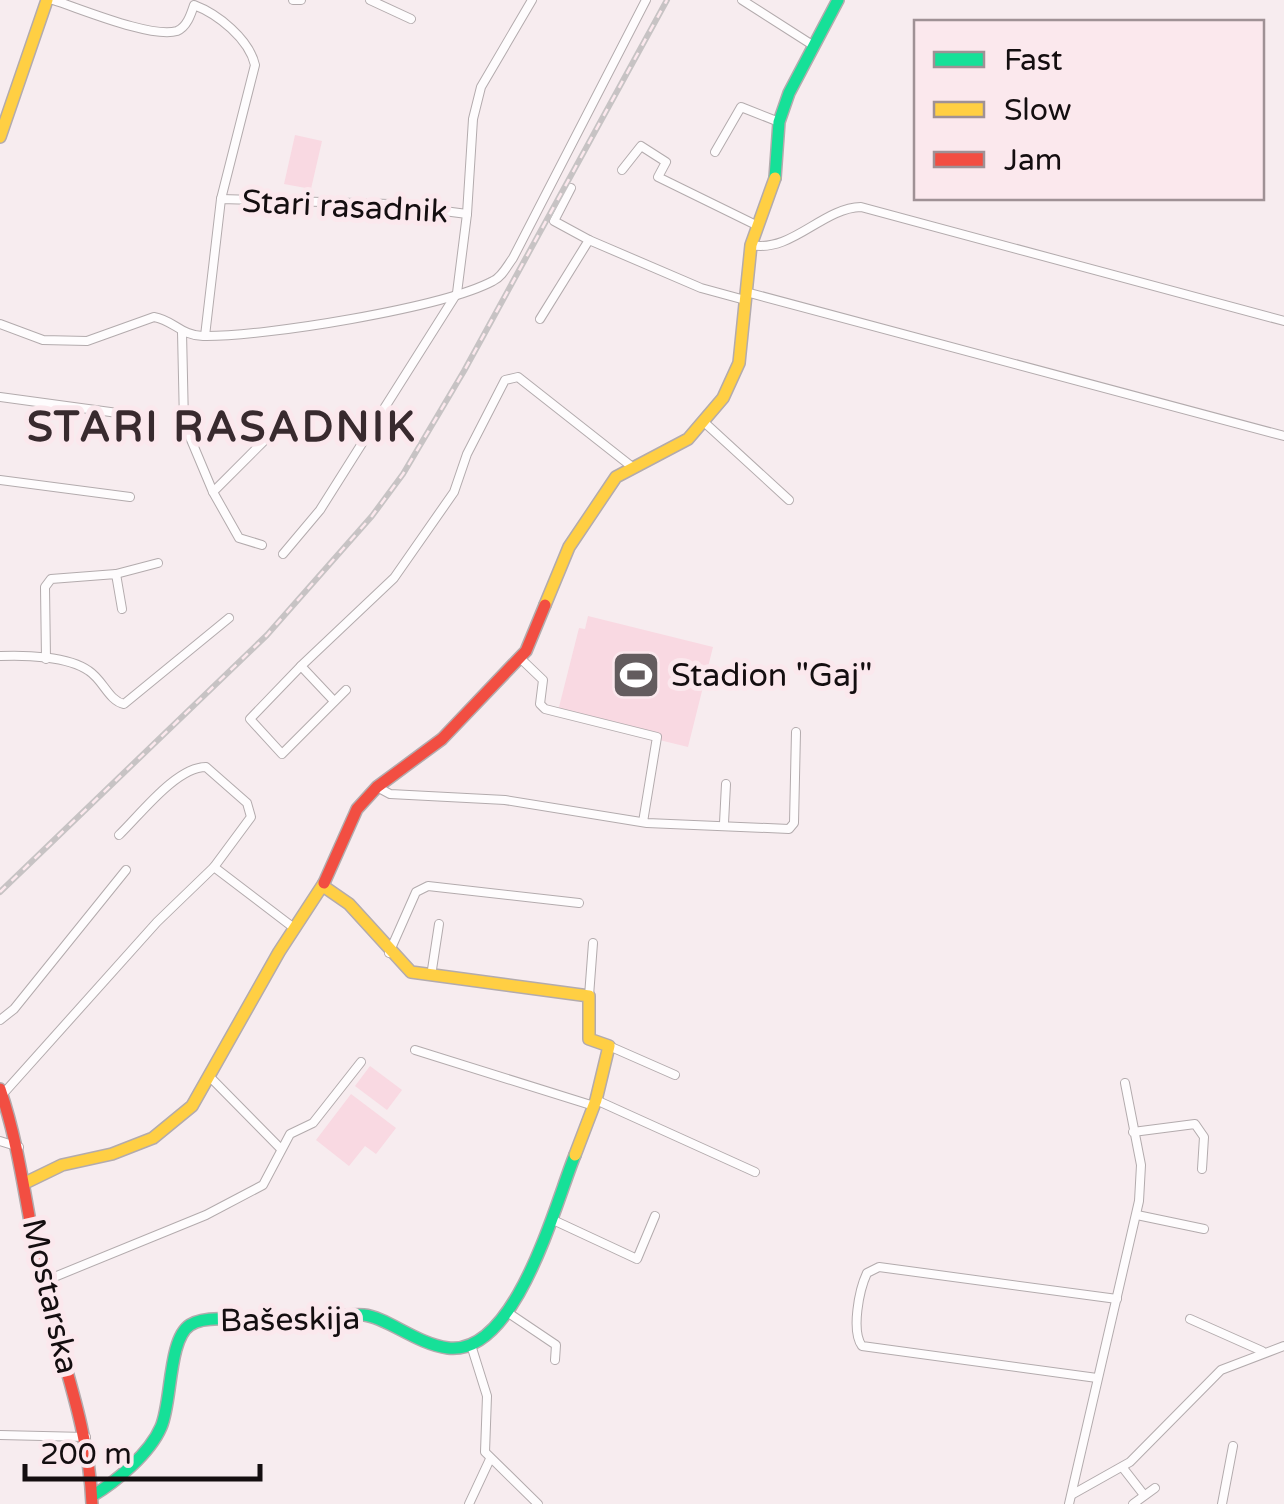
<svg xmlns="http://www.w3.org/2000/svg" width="1284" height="1504" viewBox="0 0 1284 1504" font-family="'Varela Round',sans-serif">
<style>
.green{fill:#f9d9e2}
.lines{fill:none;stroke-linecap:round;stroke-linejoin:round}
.street-casing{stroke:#b3abad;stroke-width:10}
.fast-casing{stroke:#b3abad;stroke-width:14}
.slow-casing{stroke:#b3abad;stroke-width:14}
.jam-casing{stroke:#b3abad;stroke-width:14}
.street{stroke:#fefcfd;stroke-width:8}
.fast{stroke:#16e098;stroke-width:11}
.slow{stroke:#ffcf43;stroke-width:11}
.jam{stroke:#f24e42;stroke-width:11}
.rail-casing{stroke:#c7c3c4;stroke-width:6}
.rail{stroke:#fbe8ed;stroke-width:2.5;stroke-dasharray:8;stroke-linecap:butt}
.labels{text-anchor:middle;stroke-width:10;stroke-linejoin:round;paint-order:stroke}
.street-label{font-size:32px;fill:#140e10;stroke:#fbe8ed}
.poi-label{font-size:32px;fill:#140e10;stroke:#fbe8ed;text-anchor:start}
.district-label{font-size:42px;font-weight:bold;letter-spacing:2.5px;fill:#382a2e;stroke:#fbe8ed}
</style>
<rect width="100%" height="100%" fill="#f7ecef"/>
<g class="green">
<polygon points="295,135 322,141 311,189 284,184"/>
<polygon points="588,616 713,647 688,747 557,715 579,628 585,629"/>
<polygon points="370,1066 402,1090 387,1110 355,1086"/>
<polygon points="351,1094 396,1128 376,1154 365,1146 349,1166 316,1140"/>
</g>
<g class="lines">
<g class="street-casing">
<g id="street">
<path d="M53 0C79 8 152 39 177 31 187 27 191 14 194 5 218 14 249 39 255 65L221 199"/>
<polyline points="293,0 301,0"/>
<polyline points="370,0 411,19"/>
<polyline points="742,0 814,46"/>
<polyline points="715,152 741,107 779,122"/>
<polyline points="622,170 641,146 666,162 658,177 758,226"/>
<polyline points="571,188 554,221 589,240"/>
<polyline points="467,214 473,119 481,87 532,0"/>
<path d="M751 245C792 253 822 208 861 207L1284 321"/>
<polyline points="746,292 1284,436"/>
<polyline points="540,319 589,240 701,288 745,300"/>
<path d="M0 324 43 340 87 341 154 317C173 320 182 336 203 336 263 337 442 308 493 281 502 277 507 266 513 258L646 0"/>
<polyline points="182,332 184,423 213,492 239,538 262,545"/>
<polyline points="205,336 221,199 390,204 467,214 457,293 320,510 283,554"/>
<polyline points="0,397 125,414"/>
<polyline points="705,423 789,500"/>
<polyline points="0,480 130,497"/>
<polyline points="213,492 286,419"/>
<polyline points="116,574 158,563"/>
<path d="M0 656C25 655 68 656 89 671 103 680 109 701 124 704L229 618"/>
<polyline points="520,658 543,680 540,704 545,709 657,737 643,822"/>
<polyline points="46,659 45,587 51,579 116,574 122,609"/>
<polyline points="301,666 250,719 282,754 346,690"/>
<polyline points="334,701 301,666 394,578 454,492 467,454 505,380 518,377 631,466"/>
<polyline points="377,787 390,794 505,800 647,823 789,829 794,823 796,732"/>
<polyline points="724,823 726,784"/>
<path d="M119 835C140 815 176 767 206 767L247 803 251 817 214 867"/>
<polyline points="389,953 416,892 428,886 579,903"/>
<polyline points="431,976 439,924"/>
<polyline points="589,996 593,943"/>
<polyline points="0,1020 14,1009 126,870"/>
<polyline points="609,1046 675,1075"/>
<polyline points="415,1050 594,1106"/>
<polyline points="211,1078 281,1149"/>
<polyline points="2,1095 157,922 214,867 294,928"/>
<polyline points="596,1100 755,1172"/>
<polyline points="1133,1132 1195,1124 1204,1137 1202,1169"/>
<polyline points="0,1141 19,1147"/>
<polyline points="1137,1215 1204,1229"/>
<polyline points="551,1219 637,1259 655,1216"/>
<polyline points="42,1282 206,1215 263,1185 290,1134 313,1123 361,1062"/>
<polyline points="510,1314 556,1345 555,1360"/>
<polyline points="1190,1319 1262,1351"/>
<polyline points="471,1345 487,1396 485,1452 538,1504"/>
<path d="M1097 1378 862 1346C851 1331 859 1290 867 1273L879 1267 1117 1299"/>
<polyline points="0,1435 86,1437"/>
<polyline points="1123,1468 1144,1495"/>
<polyline points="1073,1494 1130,1462 1221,1370 1284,1346"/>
<polyline points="469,1504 490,1459"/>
<polyline points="1069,1504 1139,1201 1141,1165 1125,1083"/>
<polyline points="1133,1504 1155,1488"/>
<polyline points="1222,1504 1233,1446"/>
</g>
</g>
<g class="fast-casing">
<g id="fast">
<polyline points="775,178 779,122 789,93 838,0"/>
<path d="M92 1496C116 1482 150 1453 161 1427 172 1403 168 1339 190 1325 209 1313 250 1322 273 1323 303 1324 336 1313 364 1315 386 1317 417 1344 448 1348 516 1356 555 1204 575 1155"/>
</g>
</g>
<g class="slow-casing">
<g id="slow">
<polyline points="0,137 47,0"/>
<polyline points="545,605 569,547 616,477 688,439 723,398 739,363 751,245 775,178"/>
<polyline points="323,886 349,904 411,972 589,996 589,1039 609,1046 596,1100 575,1155"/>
<polyline points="27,1182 62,1165 112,1154 153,1138 192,1106 279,952 324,883"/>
</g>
</g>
<g class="jam-casing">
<g id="jam">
<polyline points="324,883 357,809 377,787 442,739 526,651 545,605"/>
<path d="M0 1089C22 1153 27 1220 43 1285 61 1359 89 1427 92 1504"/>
</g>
</g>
<use href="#street" class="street"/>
<use href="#fast" class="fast"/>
<use href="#slow" class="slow"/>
<use href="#jam" class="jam"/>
<g class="rail-casing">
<polyline id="rail" points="0,892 267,635 372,516 403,474 464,371 667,0"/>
</g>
<use href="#rail" class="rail"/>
</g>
<defs>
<g id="stadium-square" transform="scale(2.5)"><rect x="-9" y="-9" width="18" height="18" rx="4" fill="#635c5e" stroke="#fbe8ed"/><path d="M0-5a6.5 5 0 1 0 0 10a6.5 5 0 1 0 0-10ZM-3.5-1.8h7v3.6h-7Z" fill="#fff"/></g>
</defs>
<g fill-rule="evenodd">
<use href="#stadium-square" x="636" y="675"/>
</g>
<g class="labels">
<g class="street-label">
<text transform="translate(345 206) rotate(3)" y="11">Stari rasadnik</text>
<text transform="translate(51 1296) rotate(77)" y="11">Mostarska</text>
<text transform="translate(290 1319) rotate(-1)" y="11">Bašeskija</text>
</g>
<g class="poi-label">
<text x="671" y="686">Stadion "Gaj"</text>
</g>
<g class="district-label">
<text x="222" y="441">STARI RASADNIK</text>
</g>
</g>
<rect x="914" y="20" width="350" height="180" fill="#fbe8ed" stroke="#9f9195" stroke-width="2.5"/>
<rect x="934" y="52" width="50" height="15" fill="#16e098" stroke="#9f9195" stroke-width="2.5"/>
<text x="1004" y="70" font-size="30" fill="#140e10">Fast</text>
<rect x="934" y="102" width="50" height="15" fill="#ffcf43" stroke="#9f9195" stroke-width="2.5"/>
<text x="1004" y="120" font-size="30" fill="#140e10">Slow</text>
<rect x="934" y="152" width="50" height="15" fill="#f24e42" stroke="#9f9195" stroke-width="2.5"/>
<text x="1004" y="170" font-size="30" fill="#140e10">Jam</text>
<path d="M25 1464v15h235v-15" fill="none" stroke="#140e10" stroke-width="5"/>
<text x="40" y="1464" font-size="30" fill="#140e10" stroke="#fbe8ed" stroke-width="8" paint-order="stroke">200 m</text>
</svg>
